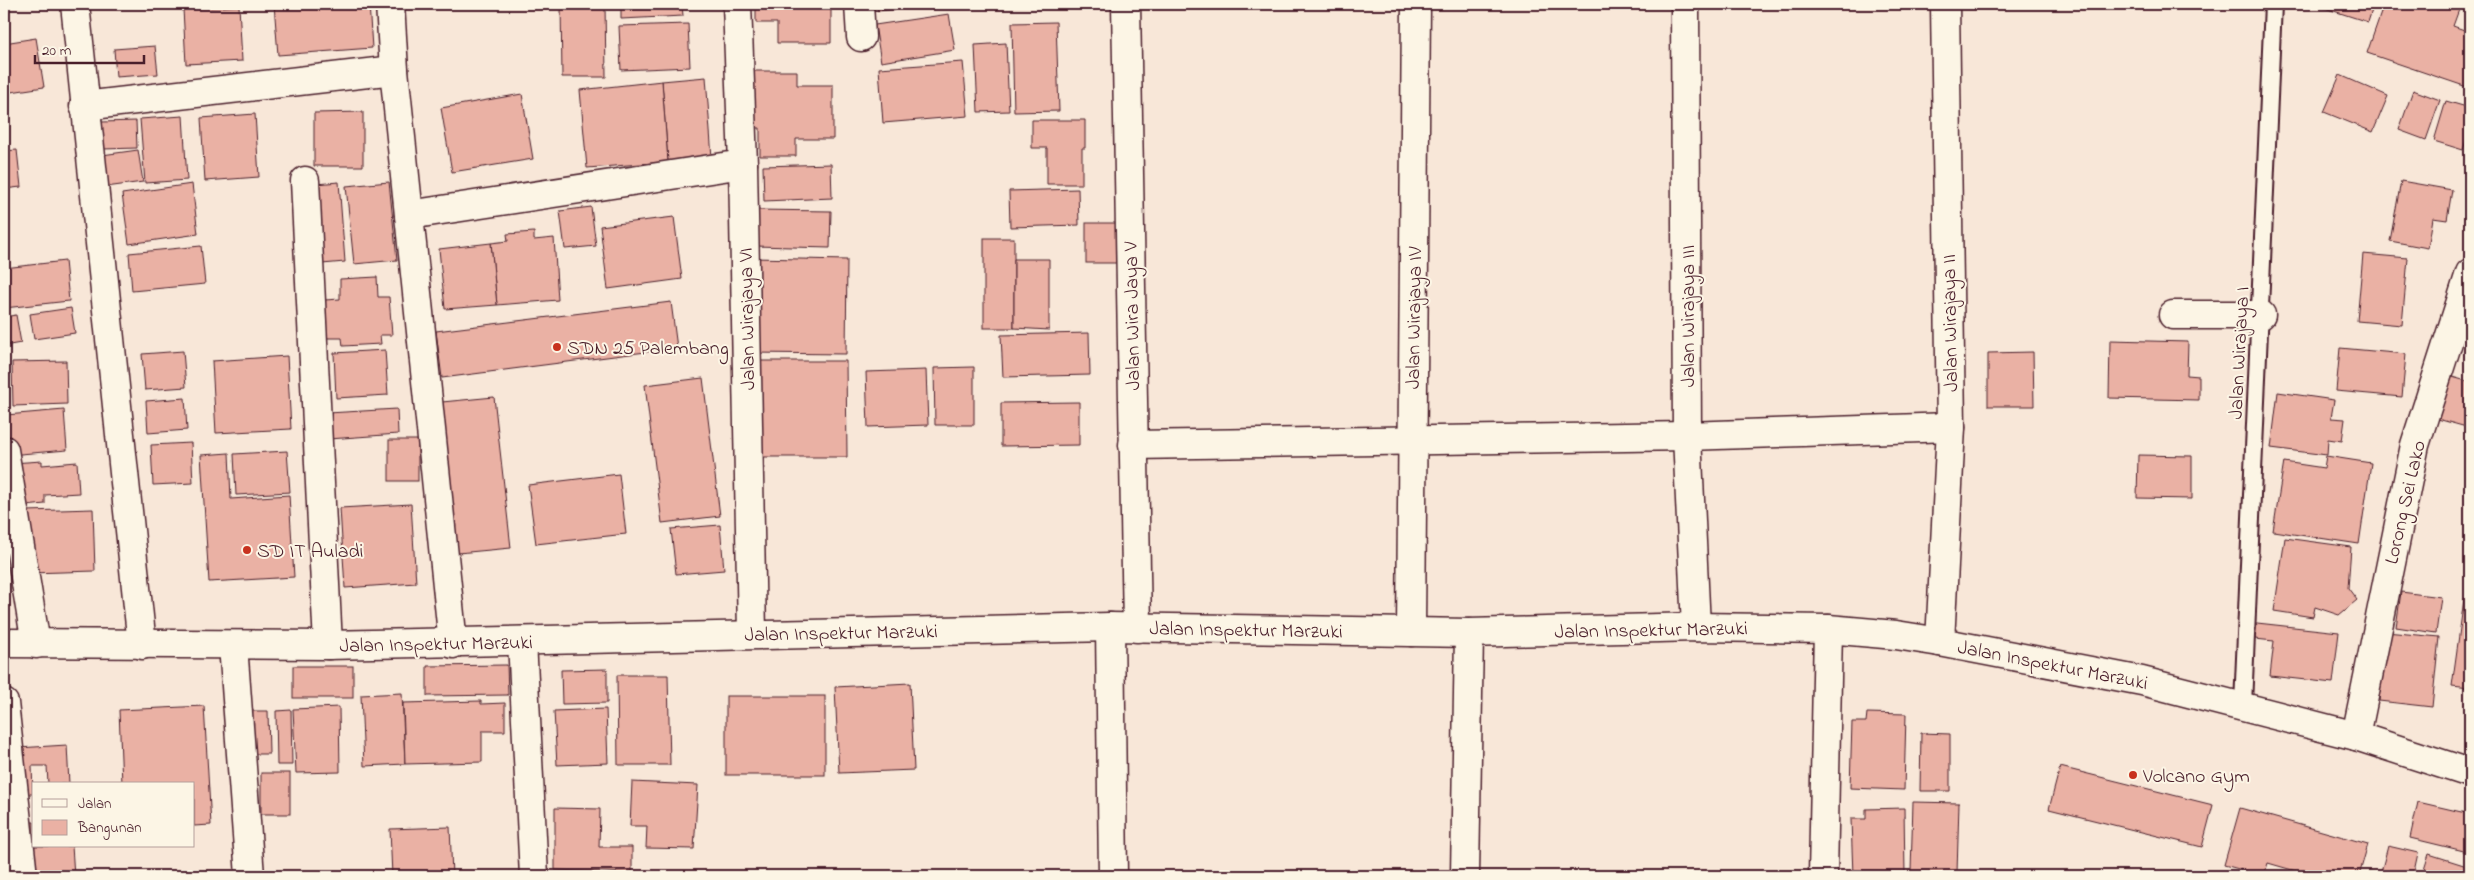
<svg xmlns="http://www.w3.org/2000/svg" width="2474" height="880" viewBox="0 0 2474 880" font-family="'Indie Flower',sans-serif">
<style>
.building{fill:#eab1a4;stroke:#4a1f2b}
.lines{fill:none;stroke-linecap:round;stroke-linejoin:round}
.service-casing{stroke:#4a1f2b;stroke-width:20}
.minor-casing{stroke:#4a1f2b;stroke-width:31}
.tertiary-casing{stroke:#4a1f2b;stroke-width:31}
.service{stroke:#fcf5e5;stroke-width:16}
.minor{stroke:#fcf5e5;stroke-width:28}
.tertiary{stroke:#fcf5e5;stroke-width:28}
.poi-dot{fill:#c8321e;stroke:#fcf5e5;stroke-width:2}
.labels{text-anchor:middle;stroke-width:4;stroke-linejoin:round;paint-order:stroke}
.street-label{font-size:20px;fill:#4a1f2b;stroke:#fcf5e5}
.poi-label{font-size:20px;fill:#4a1f2b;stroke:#fcf5e5;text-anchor:start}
</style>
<rect width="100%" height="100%" fill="#f8e7d8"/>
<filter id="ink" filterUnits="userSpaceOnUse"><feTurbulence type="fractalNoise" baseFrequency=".02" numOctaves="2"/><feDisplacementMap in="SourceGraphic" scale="10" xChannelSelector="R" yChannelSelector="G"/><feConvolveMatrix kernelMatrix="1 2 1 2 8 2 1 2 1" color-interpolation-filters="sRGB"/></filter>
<g filter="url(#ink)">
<g class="building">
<polygon points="274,4 369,4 372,48 278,55"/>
<polygon points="561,4 605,4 606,77 562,77"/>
<polygon points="621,4 682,4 683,16 621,19"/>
<polygon points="756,4 831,4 831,43 777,43 777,23 756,23"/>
<polygon points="877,4 944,4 878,11"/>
<polygon points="2312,4 2374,4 2368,22"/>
<polygon points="2384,4 2402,9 2404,4 2461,4 2453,26 2470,32 2470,88 2367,53"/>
<polygon points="239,6 242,61 186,64 183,9"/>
<polygon points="949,14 955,50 881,62 875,25"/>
<polygon points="1056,22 1059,111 1014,112 1012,23"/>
<polygon points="688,24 690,67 621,70 619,26"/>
<polygon points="36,38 44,87 4,93 4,43"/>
<polygon points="1006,43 1009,111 978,112 975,45"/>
<polygon points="155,46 158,74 116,77 114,49"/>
<polygon points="963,62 968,116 883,123 879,68"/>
<polygon points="752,71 797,71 797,85 833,85 833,139 796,139 796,156 760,156 760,128 752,128"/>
<polygon points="2340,75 2388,96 2373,132 2324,112"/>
<polygon points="706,77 712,158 668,162 662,81"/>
<polygon points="662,81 668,162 587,168 580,90"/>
<polygon points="2413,90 2440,100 2426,140 2399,130"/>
<polygon points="522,94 533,159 452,172 441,108"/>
<polygon points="2446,101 2470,108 2470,128 2463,150 2434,141"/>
<polygon points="363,112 363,166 314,166 314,113"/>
<polygon points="255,114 259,177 205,181 201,118"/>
<polygon points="183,116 187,180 145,183 140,119"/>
<polygon points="1032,120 1085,120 1085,148 1082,148 1082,184 1047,184 1047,148 1032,148"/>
<polygon points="136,121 137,148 103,149 102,122"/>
<polygon points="17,150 21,187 4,189 4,151"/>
<polygon points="138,150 143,182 106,187 102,155"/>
<polygon points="831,164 832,198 764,201 763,166"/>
<polygon points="2401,181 2452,190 2447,220 2433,218 2428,248 2390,241"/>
<polygon points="339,182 345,262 322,264 316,184"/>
<polygon points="389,182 397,260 354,264 346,186"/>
<polygon points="192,184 198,234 129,244 122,194"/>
<polygon points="1078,189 1079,225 1010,227 1009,191"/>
<polygon points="591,207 596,246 565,249 560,211"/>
<polygon points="755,210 831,211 830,248 755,246"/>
<polygon points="674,217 682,279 608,289 600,226"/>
<rect x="1086" y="223" width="30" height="40"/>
<polygon points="534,232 534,240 554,238 558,300 497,305 491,243 508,241 507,234"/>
<rect x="984" y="238" width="30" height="90"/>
<polygon points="491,243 497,305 445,309 439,249"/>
<polygon points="201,246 205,284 132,291 129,253"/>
<polygon points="2363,254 2408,258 2402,325 2357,321"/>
<polygon points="753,258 847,260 846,354 752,353"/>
<polygon points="1014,259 1049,259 1049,330 1014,328"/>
<polygon points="65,261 69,301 4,308 4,268"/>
<polygon points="377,277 378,297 389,297 392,335 380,335 381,344 343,346 342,338 326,338 325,300 340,299 340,279"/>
<polygon points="671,302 677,348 442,378 436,331"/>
<polygon points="71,308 75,333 34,339 30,314"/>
<polygon points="16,315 21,343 4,346 4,317"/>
<polygon points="1089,333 1090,375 1003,377 1001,335"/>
<polygon points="2110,340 2188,342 2187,375 2199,376 2199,400 2109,398"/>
<polygon points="2340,348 2406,354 2402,397 2336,391"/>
<polygon points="385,350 388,395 336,398 334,353"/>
<polygon points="183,351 186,387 145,390 142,354"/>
<polygon points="2033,352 2034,406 1988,406 1988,353"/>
<polygon points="287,356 291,429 216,433 212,361"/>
<polygon points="66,361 67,404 13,406 12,362"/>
<polygon points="755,361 846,361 847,457 755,457"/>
<polygon points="974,367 974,425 935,425 934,368"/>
<polygon points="926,370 928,425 868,427 866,372"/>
<polygon points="2445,375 2470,382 2470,428 2434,418"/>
<polygon points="703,378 720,516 662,523 645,385"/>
<polygon points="2278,392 2334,400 2331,418 2345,419 2342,441 2328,439 2327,455 2271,448"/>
<polygon points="494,397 511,548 458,553 442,402"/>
<polygon points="185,398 187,430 148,433 146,401"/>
<polygon points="1079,402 1079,445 1001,446 1001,403"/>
<polygon points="397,409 398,434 329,439 328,413"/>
<polygon points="64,410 67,450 9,455 6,415"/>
<rect x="389" y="440" width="29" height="41"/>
<polygon points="191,443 193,483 153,485 151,445"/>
<polygon points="287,451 290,492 236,495 234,454"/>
<polygon points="229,453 231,499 289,495 294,577 209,582 201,455"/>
<polygon points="2138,455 2192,456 2192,499 2137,498"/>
<polygon points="2326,456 2371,463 2359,544 2273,531 2284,462 2324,468"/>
<polygon points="42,461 42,465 77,462 79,493 45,495 45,504 16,507 12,463"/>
<polygon points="619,474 626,534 536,544 528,485"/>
<polygon points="411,504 416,583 345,588 340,508"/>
<polygon points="93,509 95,571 30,573 27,511"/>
<polygon points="720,525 724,570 676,574 671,529"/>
<polygon points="2285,538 2351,547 2348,588 2357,600 2339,615 2315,607 2313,617 2274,611"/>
<polygon points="2401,592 2441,597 2436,633 2396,627"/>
<polygon points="2464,599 2470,599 2470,688 2452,686"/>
<polygon points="2257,623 2339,632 2333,683 2270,676 2274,641 2255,639"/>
<polygon points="2386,632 2439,637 2432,707 2379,701"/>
<polygon points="507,665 508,695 427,696 427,666"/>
<rect x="293" y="666" width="60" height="32"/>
<polygon points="607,669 607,703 562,704 561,670"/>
<polygon points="617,675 668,675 670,765 618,765"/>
<polygon points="910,683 914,770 839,773 835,687"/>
<polygon points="402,693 405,764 364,766 361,695"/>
<rect x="726" y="696" width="99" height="79"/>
<polygon points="481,701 481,704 505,703 505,731 482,731 482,762 405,764 403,703"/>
<polygon points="204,706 211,825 194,826 194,784 122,784 119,710"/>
<polygon points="339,707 340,772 296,773 293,709"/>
<polygon points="606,709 608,763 557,765 554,711"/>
<polygon points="291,710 292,765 277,765 276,711"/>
<polygon points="250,711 268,711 269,754 251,754"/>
<polygon points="1867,713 1906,714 1904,790 1850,788 1852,722 1866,722"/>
<polygon points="1921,733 1950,734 1950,791 1920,791"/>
<polygon points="67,745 69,784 48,784 47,766 32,766 33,794 19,794 18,748"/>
<polygon points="2060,767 2213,805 2202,847 2049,809"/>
<rect x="261" y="773" width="29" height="41"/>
<polygon points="632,782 698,785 694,849 646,848 647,826 630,826"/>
<polygon points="1913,802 1959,803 1957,873 1911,872"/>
<polygon points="2418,802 2470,814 2468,852 2410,838"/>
<polygon points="555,808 600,809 599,847 632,847 632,873 555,870"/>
<polygon points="1904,808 1905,876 1853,876 1851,819 1866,819 1866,809"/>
<polygon points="2240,808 2368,844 2359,876 2313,876 2268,863 2264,876 2249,876 2250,872 2224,865"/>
<polygon points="27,822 34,822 34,846 72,846 74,876 30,876"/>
<polygon points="450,827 452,876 392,876 390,829"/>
<polygon points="2388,846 2418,853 2413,876 2380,876"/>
<polygon points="2429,854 2470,867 2468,876 2422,876"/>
</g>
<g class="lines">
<g class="service-casing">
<polyline id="service" points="2243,705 2273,4"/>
</g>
<g class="minor-casing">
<g id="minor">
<polyline points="75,4 142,645"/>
<polyline points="390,4 394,70 409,215"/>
<polyline points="737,4 743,164 752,634"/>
<polyline points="859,4 861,37"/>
<polyline points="1126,4 1137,628"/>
<polyline points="1685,4 1687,436 1696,627"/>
<polyline points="84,106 394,70"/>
<polyline points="305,181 328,645"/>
<polyline points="2173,315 2261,315"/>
<polyline points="1133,445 1687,436 1951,427"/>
<polyline points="4,450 36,644"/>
<polyline points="1110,627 1113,876"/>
<polyline points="1411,632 1416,4"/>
<polyline points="522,641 534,876"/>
<polyline points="1940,642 1951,427 1945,4"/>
<polyline points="453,644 409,215 743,164"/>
<polyline points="233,645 250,876"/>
<polyline points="4,703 23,876"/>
<polyline points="2356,736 2415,445 2470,273"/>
<polyline points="1465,876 1469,633"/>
<polyline points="1823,876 1828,629"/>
</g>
</g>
<g class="tertiary-casing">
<polyline id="tertiary" points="4,643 328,645 1110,627 1469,633 1696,627 1828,629 1896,635 1940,642 2142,681 2356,736 2470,773"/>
</g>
<use href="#service" class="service"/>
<use href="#minor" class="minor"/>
<use href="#tertiary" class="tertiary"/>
</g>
</g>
<g class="poi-dot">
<circle cx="557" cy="347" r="5"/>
<circle cx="247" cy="550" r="5"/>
<circle cx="2133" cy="775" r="5"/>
</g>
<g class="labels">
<g class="street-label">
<text transform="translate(1131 316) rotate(-91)" y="7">Jalan Wira Jaya V</text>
<text transform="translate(1687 316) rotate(-90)" y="7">Jalan Wirajaya III</text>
<text transform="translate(1413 318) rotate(-89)" y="7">Jalan Wirajaya IV</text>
<text transform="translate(746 319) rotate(-91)" y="7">Jalan Wirajaya VI</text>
<text transform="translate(1949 323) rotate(-91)" y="7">Jalan Wirajaya II</text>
<text transform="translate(2238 353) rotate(-87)" y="7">Jalan Wirajaya I</text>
<text transform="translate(2404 502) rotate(-77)" y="7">Lorong Sei Lako</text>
<text transform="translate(1246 629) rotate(1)" y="7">Jalan Inspektur Marzuki</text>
<text transform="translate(1651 629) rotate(-1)" y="7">Jalan Inspektur Marzuki</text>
<text transform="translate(841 632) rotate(-1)" y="7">Jalan Inspektur Marzuki</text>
<text transform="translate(436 643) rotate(-1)" y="7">Jalan Inspektur Marzuki</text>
<text transform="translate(2053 664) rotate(11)" y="7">Jalan Inspektur Marzuki</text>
</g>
<g class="poi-label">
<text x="567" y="354">SDN 25 Palembang</text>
<text x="257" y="557">SD IT Auladi</text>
<text x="2143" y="782">Volcano Gym</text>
</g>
</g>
<rect width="2474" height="880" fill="none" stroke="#fcf5e5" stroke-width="20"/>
<rect x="10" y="10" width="2454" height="860" fill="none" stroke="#4a1f2b" stroke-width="2" filter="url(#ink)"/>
<rect x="32" y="782" width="162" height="65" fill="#fcf5e5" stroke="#b59f9b"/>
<rect x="42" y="799" width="25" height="8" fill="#fcf5e5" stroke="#b59f9b"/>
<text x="78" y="808" font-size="15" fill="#4a1f2b">Jalan</text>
<rect x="42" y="820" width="25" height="15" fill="#eab1a4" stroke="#b59f9b"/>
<text x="78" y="832" font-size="15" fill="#4a1f2b">Bangunan</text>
<path d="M35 55v8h109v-8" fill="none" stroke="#4a1f2b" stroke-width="2.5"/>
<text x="42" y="55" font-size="15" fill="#4a1f2b" stroke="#fcf5e5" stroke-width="4" paint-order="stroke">20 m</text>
</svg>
